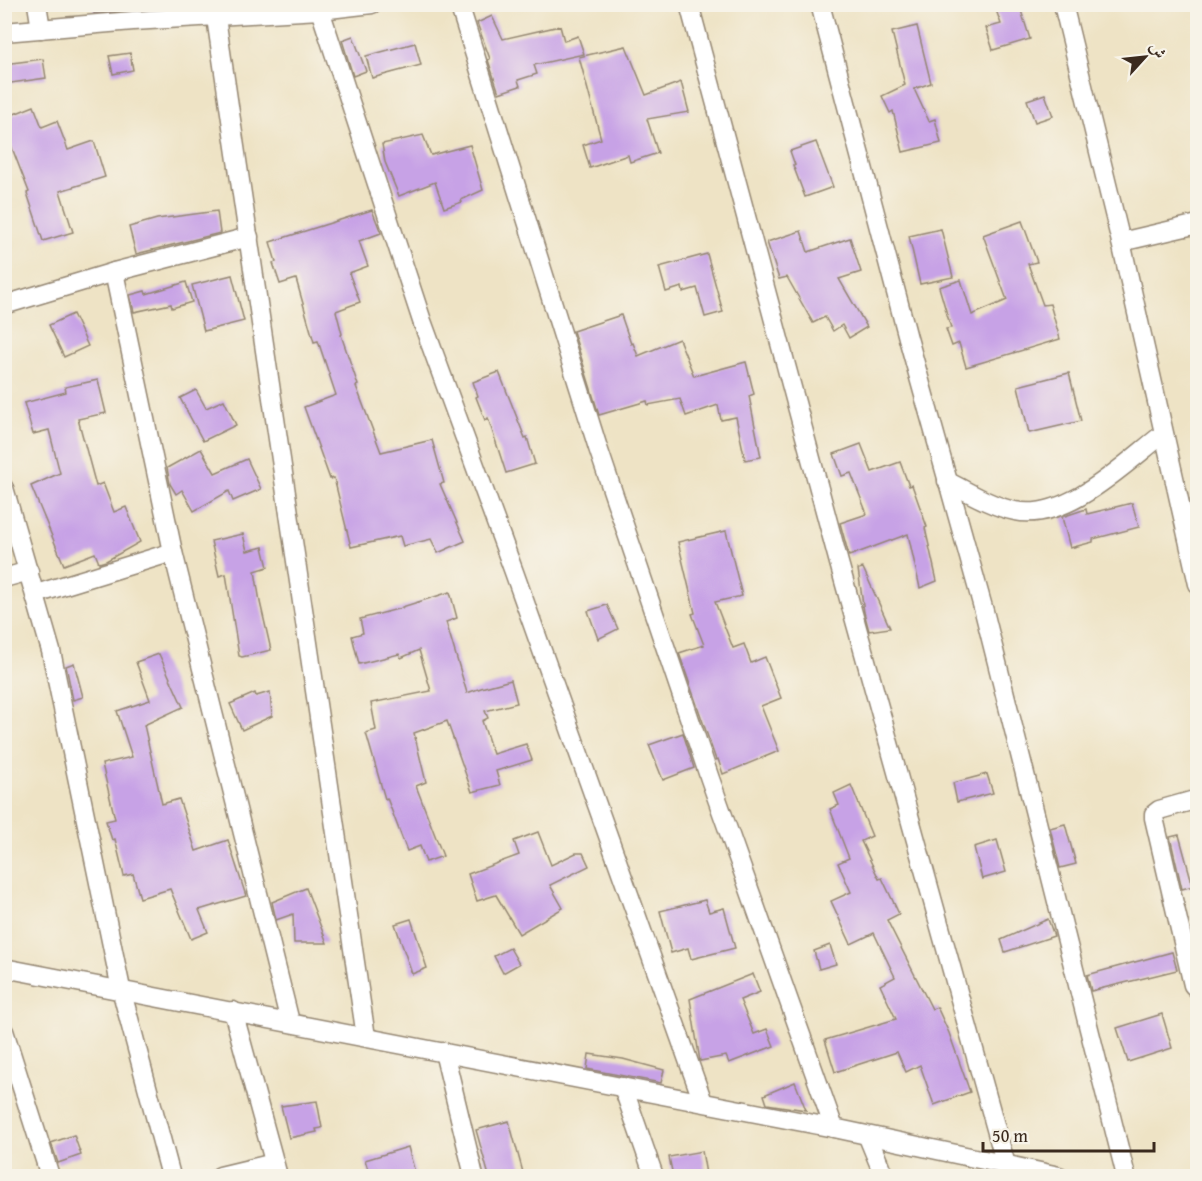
<svg xmlns="http://www.w3.org/2000/svg" width="1202" height="1181" viewBox="0 0 1202 1181" font-family="'Gentium Book Plus',Amiri,serif">
<style>
.building{fill:#c7a2e6}
.lines{fill:none;stroke-linecap:round;stroke-linejoin:round}
.minor-casing{stroke:#948672;stroke-width:21}
.minor{stroke:#fff;stroke-width:18}
</style>
<rect width="100%" height="100%" fill="#f7f3e8"/>
<filter id="ink" filterUnits="userSpaceOnUse"><feTurbulence type="fractalNoise" baseFrequency=".0167" numOctaves="2"/><feDisplacementMap in="SourceGraphic" scale="12" xChannelSelector="R" yChannelSelector="G"/><feConvolveMatrix kernelMatrix="1 2 1 2 8 2 1 2 1" color-interpolation-filters="sRGB"/></filter>
<filter id="wash" filterUnits="userSpaceOnUse"><feTurbulence type="fractalNoise" baseFrequency=".008" numOctaves="4" result="noise"/><feDisplacementMap in="SourceGraphic" scale="24" xChannelSelector="R" yChannelSelector="G"/><feGaussianBlur stdDeviation="1.35" result="paint"/><feColorMatrix in="noise" values="0 0 0 0 0 0 0 0 0 0 0 0 0 0 0 0 0 1.4 0 .05"/><feComposite in="paint" operator="in"/></filter>
<g filter="url(#wash)">
<rect width="100%" height="100%" fill="#eee3c5"/>
<g id="blocks">
<g class="building">
<polygon points="93,4 118,4 119,11 94,13"/>
<polygon points="1012,4 1019,4 1030,39 993,50 986,28 1001,24 996,10"/>
<polygon points="492,16 503,39 560,26 564,41 578,36 584,54 534,65 537,74 518,80 520,86 499,93 488,60 490,59 477,23"/>
<polygon points="917,26 931,83 914,89 929,121 935,119 941,143 903,152 893,111 890,113 882,96 905,85 892,32"/>
<polygon points="353,36 366,71 353,76 342,40"/>
<polygon points="415,43 421,65 372,78 366,56"/>
<polygon points="626,46 646,95 681,82 689,112 647,119 658,153 630,162 628,155 590,168 583,145 601,139 579,57"/>
<polygon points="130,53 133,70 113,74 109,56"/>
<polygon points="43,59 46,78 4,84 4,64"/>
<polygon points="1045,94 1053,116 1035,122 1027,100"/>
<polygon points="34,106 42,127 57,121 68,150 94,141 105,177 60,191 73,232 43,241 27,193 29,192 4,127 4,118"/>
<polygon points="423,135 431,155 470,145 483,190 461,200 462,202 444,208 435,182 399,196 385,162 382,144"/>
<polygon points="816,142 833,187 805,197 793,165 795,165 790,151"/>
<polygon points="372,210 381,233 359,241 368,266 349,273 360,302 336,311 342,334 341,335 358,385 356,386 381,452 432,440 444,483 440,484 465,541 438,553 431,539 403,546 400,536 351,547 334,478 330,479 304,407 336,395 318,341 314,342 296,279 280,284 273,263 276,262 270,242"/>
<polygon points="217,211 220,233 136,254 129,227 157,219"/>
<polygon points="1022,221 1037,262 1028,264 1043,305 1050,304 1060,339 966,367 959,343 952,346 946,329 951,328 939,287 961,280 972,315 1007,300 983,235"/>
<polygon points="941,229 953,277 920,284 909,236"/>
<polygon points="801,231 808,252 850,238 861,272 839,279 867,327 849,338 842,325 833,331 825,317 813,323 787,277 779,279 767,242"/>
<polygon points="707,254 723,312 705,317 697,288 683,292 682,287 666,292 659,267"/>
<polygon points="232,275 244,321 204,331 192,285"/>
<polygon points="186,282 192,302 172,308 171,304 134,312 130,295 145,291 146,294"/>
<polygon points="73,314 88,346 64,357 49,325"/>
<polygon points="621,315 631,344 633,343 638,356 679,339 694,376 746,362 754,394 749,396 761,457 745,460 736,417 721,420 718,405 686,416 680,399 648,405 647,401 599,415 573,331"/>
<polygon points="499,372 525,438 527,437 535,464 506,473 488,418 485,420 476,397 478,396 473,382"/>
<polygon points="1069,373 1081,421 1029,433 1018,386"/>
<polygon points="98,380 106,413 78,419 96,486 103,483 114,512 126,507 140,542 106,561 99,563 95,553 64,565 31,486 60,473 49,430 33,434 24,403 66,392 65,387"/>
<polygon points="196,390 206,408 224,400 236,425 203,441 180,398"/>
<polygon points="861,444 872,472 900,462 909,486 912,485 927,527 925,528 937,581 920,588 908,534 849,556 840,523 867,514 851,473 842,476 834,454"/>
<polygon points="201,449 215,473 247,459 261,489 233,501 229,491 194,511 182,490 176,494 170,484 167,468"/>
<polygon points="1132,503 1139,527 1093,539 1093,542 1070,548 1062,517 1086,509 1087,514"/>
<polygon points="726,531 742,596 715,602 733,648 744,644 751,663 765,657 781,698 761,706 779,751 723,774 718,759 716,760 679,653 704,645 692,614 695,613 678,542"/>
<polygon points="243,534 247,551 263,547 268,567 255,571 260,602 271,650 242,657 239,656 226,574 219,576 211,541"/>
<polygon points="863,568 890,628 869,631 864,612 858,569"/>
<polygon points="450,592 457,618 446,622 467,693 481,688 511,680 517,703 485,711 488,718 482,721 493,754 526,744 532,760 496,771 500,785 472,792 447,721 414,733 426,782 416,786 443,856 426,862 420,846 407,851 387,798 385,799 366,733 376,730 371,703 431,691 419,650 401,658 399,654 359,664 352,636 363,633 360,619 402,608 402,607"/>
<polygon points="607,605 618,629 598,639 588,611"/>
<polygon points="159,654 183,707 144,725 162,804 179,799 196,851 228,840 246,896 199,910 208,932 191,939 170,889 140,898 133,874 124,876 115,839 112,840 106,821 115,819 102,764 132,757 117,711 150,700 136,662"/>
<polygon points="74,663 83,697 73,700 66,666"/>
<polygon points="270,692 272,716 242,730 230,704 255,693 256,696"/>
<polygon points="683,733 694,768 663,780 649,745"/>
<polygon points="987,774 993,793 957,802 953,783"/>
<polygon points="851,785 872,836 861,841 879,879 882,878 899,914 887,920 932,1009 937,1007 949,1033 970,1092 934,1105 920,1065 906,1072 897,1052 835,1072 825,1040 896,1019 880,985 895,977 874,933 851,944 831,901 851,892 838,863 849,858 830,809 839,805 834,793"/>
<polygon points="1065,824 1076,864 1060,868 1050,828"/>
<polygon points="538,832 551,865 576,853 583,853 589,866 550,885 563,908 519,934 496,895 477,901 468,874 519,855 514,841"/>
<polygon points="1179,835 1193,886 1182,889 1170,837"/>
<polygon points="997,840 1006,872 982,879 974,847"/>
<polygon points="306,888 327,943 294,943 293,914 276,920 272,902"/>
<polygon points="705,900 709,912 724,908 735,948 691,959 688,948 671,953 660,911"/>
<polygon points="411,919 427,968 412,974 395,924"/>
<polygon points="1048,919 1054,936 1005,952 1001,940"/>
<polygon points="830,945 836,964 819,969 814,951"/>
<polygon points="510,948 519,964 503,973 494,956"/>
<polygon points="1172,952 1177,970 1091,991 1087,975"/>
<polygon points="753,974 760,992 740,1000 754,1034 767,1029 774,1046 729,1063 726,1056 700,1061 690,999"/>
<polygon points="1162,1014 1172,1048 1128,1062 1117,1028"/>
<polygon points="589,1054 623,1059 664,1070 661,1083 587,1069"/>
<polygon points="795,1082 806,1110 767,1104 764,1095"/>
<polygon points="317,1101 322,1128 316,1129 317,1132 289,1138 281,1106"/>
<polygon points="509,1121 524,1176 489,1176 476,1130"/>
<polygon points="74,1135 81,1155 58,1163 51,1143"/>
<polygon points="408,1147 416,1176 370,1176 365,1160"/>
<polygon points="702,1151 706,1174 673,1176 669,1157"/>
</g>
</g>
</g>
<g filter="url(#ink)">
<use href="#blocks" fill-opacity="0" stroke="#948672" stroke-width="1.5"/>
<g class="lines">
<g class="minor-casing">
<g id="minor">
<polyline points="37,4 41,29"/>
<polyline points="214,4 366,1037"/>
<polyline points="459,4 598,448 710,779 834,1128"/>
<polyline points="689,4 839,563 1006,1165"/>
<polyline points="820,4 908,338 984,611 1126,1176"/>
<polyline points="1063,4 1121,242 1198,584"/>
<polyline points="320,10 422,321 514,572 703,1102"/>
<polyline points="4,32 133,21 320,10 372,4"/>
<polyline points="1121,242 1198,224"/>
<polyline points="114,272 173,552 290,1022"/>
<polyline points="4,305 114,272 249,237"/>
<path d="M947 481C968 492 991 506 1015 511 1067 522 1125 463 1163 434"/>
<polyline points="4,488 51,651 121,989 171,1176"/>
<polyline points="4,578 29,571"/>
<polyline points="36,594 173,552"/>
<polyline points="1198,799 1159,810 1154,814 1154,818 1193,985 1198,990"/>
<polyline points="4,968 834,1128 1059,1176"/>
<polyline points="233,1011 278,1176"/>
<polyline points="4,1031 50,1176"/>
<polyline points="444,1052 474,1176"/>
<polyline points="623,1087 654,1176"/>
<polyline points="868,1137 884,1176"/>
<polyline points="220,1176 274,1163"/>
</g>
</g>
<use href="#minor" class="minor"/>
</g>
</g>
<rect width="1202" height="1181" fill="none" stroke="#f7f3e8" stroke-width="24"/>
<g transform="translate(1145 57) rotate(63)" stroke="#f7f3e8" stroke-width="4.5" paint-order="stroke">
<path d="M0-4.5L10 22L0 15L-10 22Z" fill="#3b2a1e"/>
<text y="-9" font-size="16" font-weight="bold" text-anchor="middle" fill="#3b2a1e">ش</text>
</g>
<path d="M983 1142v9h171v-9" fill="none" stroke="#3b2a1e" stroke-width="3"/>
<text x="992" y="1142" font-size="18" fill="#3b2a1e" stroke="#f7f3e8" stroke-width="4.5" paint-order="stroke">50 m</text>
</svg>
